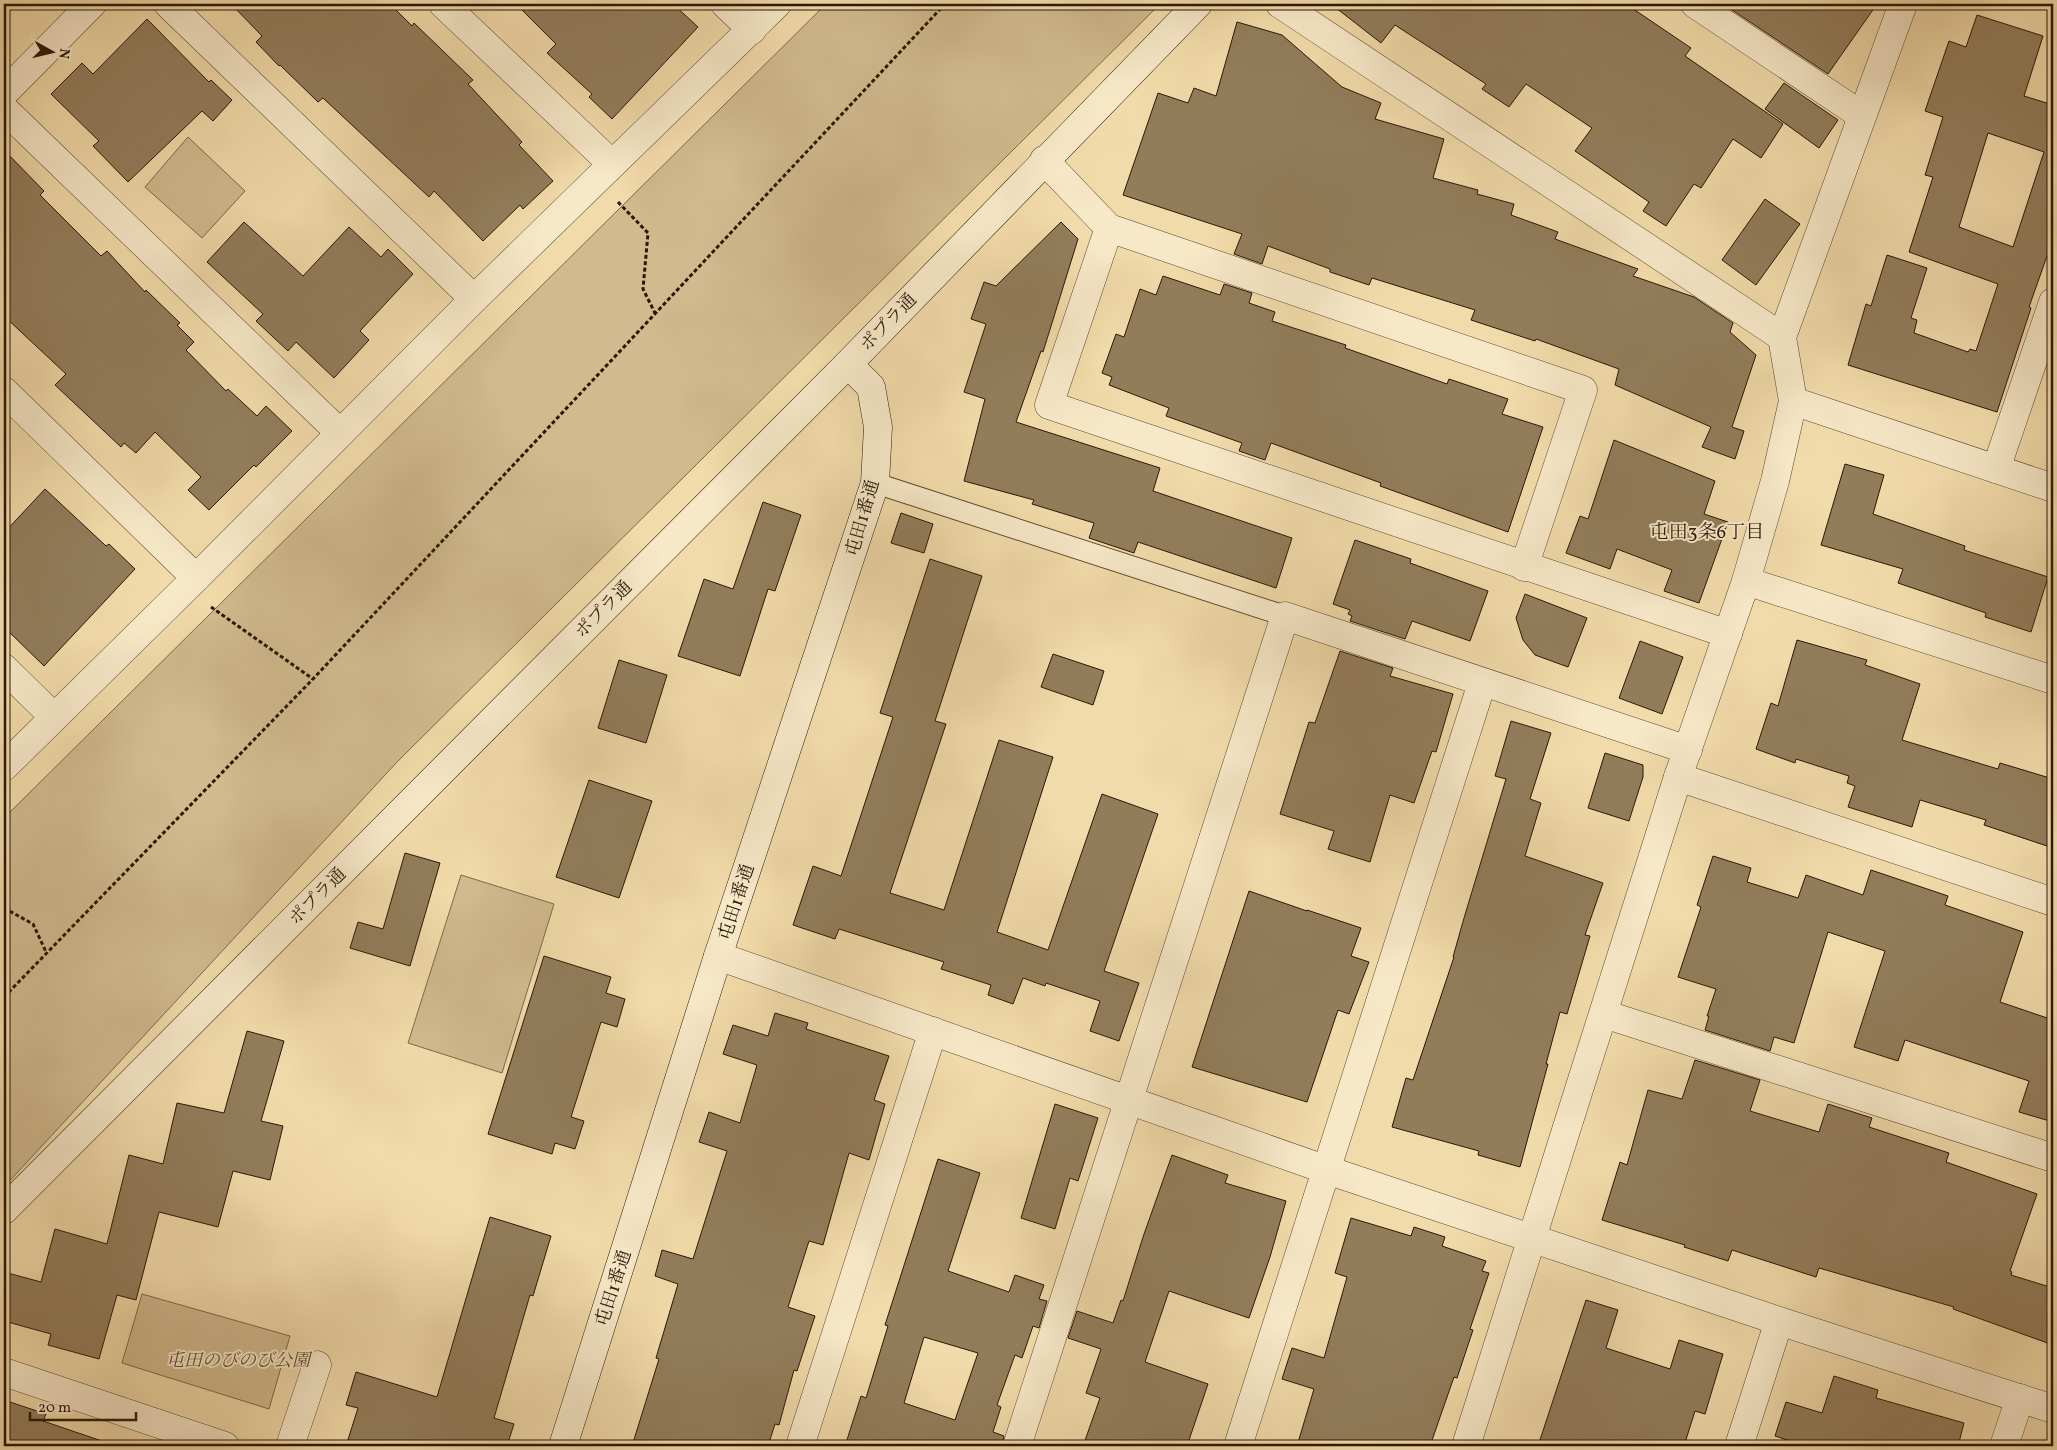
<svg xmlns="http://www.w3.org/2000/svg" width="2057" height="1450" viewBox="0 0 2057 1450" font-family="Vollkorn,'Noto Serif JP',serif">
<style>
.green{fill:#d0ba8e;stroke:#7c694a}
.building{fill:#927d5b;stroke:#291805;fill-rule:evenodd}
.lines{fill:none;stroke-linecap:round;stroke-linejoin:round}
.lane-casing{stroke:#5b492e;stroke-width:22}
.street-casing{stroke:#5b492e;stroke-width:29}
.secondary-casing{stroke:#291805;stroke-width:29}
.path{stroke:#291805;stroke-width:3;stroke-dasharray:4 2.5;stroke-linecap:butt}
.lane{stroke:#f7e8c8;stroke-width:20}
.street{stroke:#f7e8c8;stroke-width:28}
.secondary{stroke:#f7e8c8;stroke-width:28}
.labels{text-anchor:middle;stroke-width:4;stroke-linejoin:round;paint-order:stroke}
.street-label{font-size:18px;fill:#291805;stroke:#f7e8c8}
.park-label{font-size:18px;font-style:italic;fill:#5b492e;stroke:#f7e8c8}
.neighbourhood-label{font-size:19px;fill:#291805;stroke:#f7e8c8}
</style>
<rect width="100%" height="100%" fill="#f2dbaa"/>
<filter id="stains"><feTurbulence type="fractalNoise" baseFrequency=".004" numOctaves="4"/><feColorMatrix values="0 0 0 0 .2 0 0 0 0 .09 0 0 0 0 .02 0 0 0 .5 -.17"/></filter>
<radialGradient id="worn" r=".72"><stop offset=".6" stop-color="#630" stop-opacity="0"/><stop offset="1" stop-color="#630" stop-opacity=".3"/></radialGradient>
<g class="green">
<polygon points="826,4 1160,4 398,761 4,1187 4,818"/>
<polygon points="188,137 245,191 202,238 145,187"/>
<polygon points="461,875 554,904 502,1073 408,1043"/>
<polygon points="142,1294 290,1336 269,1409 122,1363"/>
</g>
<g class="building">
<polygon points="231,4 390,4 412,26 414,23 473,80 468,84 522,142 519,145 553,181 523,209 520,205 483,241 434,191 429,197 323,98 318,102 280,65 279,66 256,42 262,36"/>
<polygon points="516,4 673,4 698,27 612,119 589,97 592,94 547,53 556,44"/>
<polygon points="1331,4 1626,4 1691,48 1685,56 1783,124 1761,158 1733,139 1701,188 1694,184 1666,226 1643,211 1649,202 1575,151 1592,128 1526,84 1509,107 1482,89 1486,84 1395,25 1381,43"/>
<polygon points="1723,4 1877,4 1828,74"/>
<path d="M1977 15 2043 36 2024 96 2053 105V239L2029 307 2031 308 1997 412 1848 365 1866 304 1871 306 1887 255 1927 268 1911 318 1917 320 1914 333 1968 352 1970 349 1976 351 1998 284 1909 252 1933 177 1925 175 1943 117 1925 111 1949 41 1966 47ZM1988 133 2044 152 2013 247 1959 227Z"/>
<polygon points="147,19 209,82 211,80 232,100 213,121 202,111 128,182 93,146 99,141 51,94 82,63 93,74"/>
<polygon points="1237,22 1282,35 1342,87 1381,103 1375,119 1444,139 1433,178 1478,190 1477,194 1514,204 1511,215 1558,232 1555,239 1638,269 1633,276 1694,297 1733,323 1730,332 1756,355 1732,427 1744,431 1735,459 1702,447 1711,427 1615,385 1619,369 1536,339 1535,341 1471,320 1475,310 1372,278 1369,285 1330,272 1330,269 1268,246 1262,264 1234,254 1242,234 1123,195 1158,93 1188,103 1194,88 1216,96"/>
<polygon points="1784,83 1838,120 1819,148 1765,109"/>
<polygon points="4,150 44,191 40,195 101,256 107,251 145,292 146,290 180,323 177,325 194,342 186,350 226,391 228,389 257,416 266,406 292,431 256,467 254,465 209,510 188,490 201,477 155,432 136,453 124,443 121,447 55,385 66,374 4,316"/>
<polygon points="1765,199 1800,224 1756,285 1722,260"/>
<polygon points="244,222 303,276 349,227 381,257 388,249 413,274 360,331 369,340 334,378 296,342 288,351 256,321 263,314 207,262"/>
<polygon points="1061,222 1078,239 1043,352 1041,351 1016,422 1160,468 1153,491 1292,538 1276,588 1138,542 1134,553 1089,538 1094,523 1032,504 1034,500 964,481 985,399 964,392 986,324 971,319 984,282 996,286"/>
<polygon points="1163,276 1220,295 1224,284 1252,293 1249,303 1275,312 1272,321 1346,345 1345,348 1447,384 1449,379 1508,399 1502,414 1543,427 1508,532 1380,486 1381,483 1271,443 1265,460 1239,451 1242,443 1166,416 1169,408 1109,385 1112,377 1102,373 1116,334 1124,337 1140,289 1156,295"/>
<polygon points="1614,440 1715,481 1704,514 1728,522 1699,603 1664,591 1672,570 1617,549 1610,569 1566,553 1580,516 1588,519"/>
<polygon points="1845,464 1884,475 1873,514 1965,546 1964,550 2048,577 2031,632 1985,617 1986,613 1898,583 1903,569 1821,545"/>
<polygon points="45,489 106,546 109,544 135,569 44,666 4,627 4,533"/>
<polygon points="763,502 801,515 775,591 768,589 740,676 678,656 704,579 733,589"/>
<polygon points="901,513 933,524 924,553 891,543"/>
<polygon points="1355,540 1411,559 1410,563 1488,591 1470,641 1412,621 1405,639 1350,621 1352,616 1348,614 1350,610 1333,604"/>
<polygon points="930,559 982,576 935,721 946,724 890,893 944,910 999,740 1053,757 997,932 1048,950 1102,794 1158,814 1104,971 1139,983 1119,1041 1090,1031 1100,1001 1046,983 1045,986 1023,978 1013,1004 988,995 991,985 941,969 944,962 839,929 835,939 793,925 813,866 841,876 893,717 880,713"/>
<polygon points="1525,594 1587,618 1568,667 1535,655 1523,640 1516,618"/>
<polygon points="1797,640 1867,660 1865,665 1920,684 1902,740 1998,769 2000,763 2053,779 2053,848 1984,825 1986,820 1920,800 1912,827 1848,807 1855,786 1847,783 1849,776 1796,759 1795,763 1756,749 1771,703 1778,706"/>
<polygon points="1640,641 1683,657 1662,714 1619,698"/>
<polygon points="1340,651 1393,668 1390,676 1453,694 1436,752 1432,751 1414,803 1390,795 1370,862 1328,849 1334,831 1280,814 1309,722 1315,723"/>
<polygon points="1053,654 1104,671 1093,705 1041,687"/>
<polygon points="619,660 667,675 646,743 598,728"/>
<polygon points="1511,721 1551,733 1530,799 1541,803 1525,856 1603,883 1585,935 1590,936 1567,1014 1560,1012 1546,1064 1548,1064 1520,1167 1478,1155 1479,1151 1392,1127 1406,1078 1413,1080 1454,957 1453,957 1464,918 1506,779 1495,776"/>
<polygon points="1605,753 1643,765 1643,777 1629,821 1588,808"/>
<polygon points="589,780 652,801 619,898 556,877"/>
<polygon points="405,853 440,863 410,966 350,948 358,922 383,929"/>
<polygon points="1713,856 1751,868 1747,882 1798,898 1806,875 1863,895 1871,870 1948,896 1945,905 2023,932 2000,1002 2053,1020 2053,1122 2019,1112 2029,1081 1905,1040 1898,1061 1854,1047 1885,951 1828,932 1794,1043 1774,1037 1770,1051 1705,1030 1709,1016 1707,1016 1716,989 1678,977 1701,907 1697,905"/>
<polygon points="1249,891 1307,911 1307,910 1361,928 1351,956 1369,962 1349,1014 1338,1010 1307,1102 1192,1067"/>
<polygon points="544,956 611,977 606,993 625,999 617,1027 601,1022 571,1117 584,1121 575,1149 555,1143 552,1154 488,1134"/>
<polygon points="775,1013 808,1023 806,1029 889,1056 874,1100 885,1104 869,1160 849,1153 823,1245 809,1241 788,1307 815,1316 797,1371 794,1370 779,1425 775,1424 768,1446 632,1446 659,1359 656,1358 678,1284 655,1276 662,1250 693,1259 727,1151 699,1142 709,1112 740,1123 757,1065 723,1054 733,1025 768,1036"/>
<polygon points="247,1031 284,1041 261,1121 283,1126 270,1180 233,1171 218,1227 159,1212 136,1300 117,1295 99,1359 48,1345 51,1334 4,1321 4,1272 41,1282 55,1229 107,1244 129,1155 163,1164 177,1103 224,1113"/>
<polygon points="1695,1060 1760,1080 1750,1111 1819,1132 1828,1104 1872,1118 1869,1127 1949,1153 1946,1162 2037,1194 2010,1271 2012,1272 2011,1275 2053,1288 2053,1345 1953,1309 1954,1307 1819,1268 1816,1277 1732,1250 1728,1261 1684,1247 1685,1245 1602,1220 1620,1162 1627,1165 1648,1090 1682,1099"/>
<polygon points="1055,1104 1098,1118 1078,1181 1070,1178 1055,1229 1021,1218"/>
<polygon points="1172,1155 1228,1175 1225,1183 1286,1201 1270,1257 1249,1318 1169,1291 1145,1362 1208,1384 1187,1446 1083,1446 1100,1398 1086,1393 1101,1349 1068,1338 1077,1311 1113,1323 1121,1300 1123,1301 1143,1237"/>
<path d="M938 1159 980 1173 948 1271 1009 1292 1015 1275 1044 1285 1039 1299 1047 1301 1039 1328 1033 1326 1022 1358 1015 1355 997 1405 1001 1407 993 1432 1004 1436 1002 1446H845L861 1396 866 1398 888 1326 885 1325ZM924 1337 978 1353 955 1420 904 1403Z"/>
<polygon points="490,1217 551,1236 533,1296 530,1295 494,1418 514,1424 507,1446 346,1446 358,1408 346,1405 356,1372 437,1397"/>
<polygon points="1351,1218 1411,1236 1414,1227 1445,1237 1442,1246 1486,1261 1482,1271 1489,1273 1470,1329 1473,1330 1457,1378 1454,1377 1430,1446 1297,1446 1314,1389 1282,1379 1292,1348 1324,1358 1347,1277 1335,1273"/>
<polygon points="1586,1300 1618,1310 1606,1348 1670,1369 1679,1340 1723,1354 1705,1414 1695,1411 1684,1446 1538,1446"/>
<polygon points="1834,1376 1878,1390 1876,1398 1964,1423 1958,1446 1806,1446 1775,1436 1786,1402 1822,1413"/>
<polygon points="10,1402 46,1414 43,1421 102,1441 101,1446 4,1446 4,1422"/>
</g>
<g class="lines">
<g class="lane-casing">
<polyline id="lane" points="875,483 1285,616"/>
</g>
<g class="street-casing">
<g id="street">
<polyline points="168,4 474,299"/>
<polyline points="443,4 612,164"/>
<polyline points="725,4 752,30"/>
<polyline points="1280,4 1782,337"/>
<polyline points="1695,4 1861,115"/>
<polyline points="4,93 92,4"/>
<polyline points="4,109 340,433"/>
<polyline points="1044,160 1109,228 1583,390 1524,567"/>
<polyline points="1109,228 1049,405 1728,634"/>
<polyline points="4,391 196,578"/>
<polyline points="1793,401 2053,488"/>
<polyline points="1996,469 2053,302"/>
<polyline points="1746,581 2053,680"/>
<polyline points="4,668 53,716"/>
<polyline points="4,767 196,578 474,299 777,4"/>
<polyline points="1678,777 2053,902"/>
<polyline points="718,956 1327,1170 1779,1321 2053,1409"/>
<polyline points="1604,1014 2053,1158"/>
<polyline points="4,1372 225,1446"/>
<polyline points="290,1446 317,1365"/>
<polyline points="800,1446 933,1031"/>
<polyline points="1017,1446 1285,616 1688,750"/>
<polyline points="1238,1446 1482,683"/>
<polyline points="1466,1446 1678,777 1746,581 1775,481 1793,401 1782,337 1903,4"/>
<polyline points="1739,1446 1779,1321"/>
<polyline points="2004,1446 2020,1398"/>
</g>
</g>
<g class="secondary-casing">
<g id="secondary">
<polyline points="4,1210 848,364 1198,4"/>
<polyline points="563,1446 718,956 875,483 878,427 871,387 848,364"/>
</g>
</g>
<g class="path">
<polyline points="618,202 648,233 643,289 655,313"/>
<polyline points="211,607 313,679"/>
<polyline points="4,908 33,924 47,954"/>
<polyline points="4,997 313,679 945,4"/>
</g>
<use href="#lane" class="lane"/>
<use href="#street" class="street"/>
<use href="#secondary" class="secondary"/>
</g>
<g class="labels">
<g class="street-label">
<text transform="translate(888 322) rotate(-46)" y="6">ポプラ通</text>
<text transform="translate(862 518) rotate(-74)" y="6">屯田1番通</text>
<text transform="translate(603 609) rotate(-45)" y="6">ポプラ通</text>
<text transform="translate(317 896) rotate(-45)" y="6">ポプラ通</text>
<text transform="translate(736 902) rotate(-72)" y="6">屯田1番通</text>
<text transform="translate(613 1288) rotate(-72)" y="6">屯田1番通</text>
</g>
<g class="park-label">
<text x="238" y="1366">屯田のびのび公園</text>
</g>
<g class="neighbourhood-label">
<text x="1707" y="538">屯田3条6丁目</text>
</g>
</g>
<rect width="2057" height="1450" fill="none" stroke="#f2dbaa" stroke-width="20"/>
<rect x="5" y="5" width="2047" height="1440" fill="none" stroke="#291805" stroke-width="2.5"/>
<rect x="10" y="10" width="2037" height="1430" fill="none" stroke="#291805"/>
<g transform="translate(52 52) rotate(98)" stroke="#f7e8c8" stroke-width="4" paint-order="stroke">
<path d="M0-4L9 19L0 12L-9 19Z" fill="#291805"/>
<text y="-8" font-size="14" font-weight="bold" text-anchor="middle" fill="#291805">N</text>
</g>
<path d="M30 1412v8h106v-8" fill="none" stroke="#291805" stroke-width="2.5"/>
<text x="38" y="1412" font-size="15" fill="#291805" stroke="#f7e8c8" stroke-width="4" paint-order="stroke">20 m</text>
<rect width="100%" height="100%" filter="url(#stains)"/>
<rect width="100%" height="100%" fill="url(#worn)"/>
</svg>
